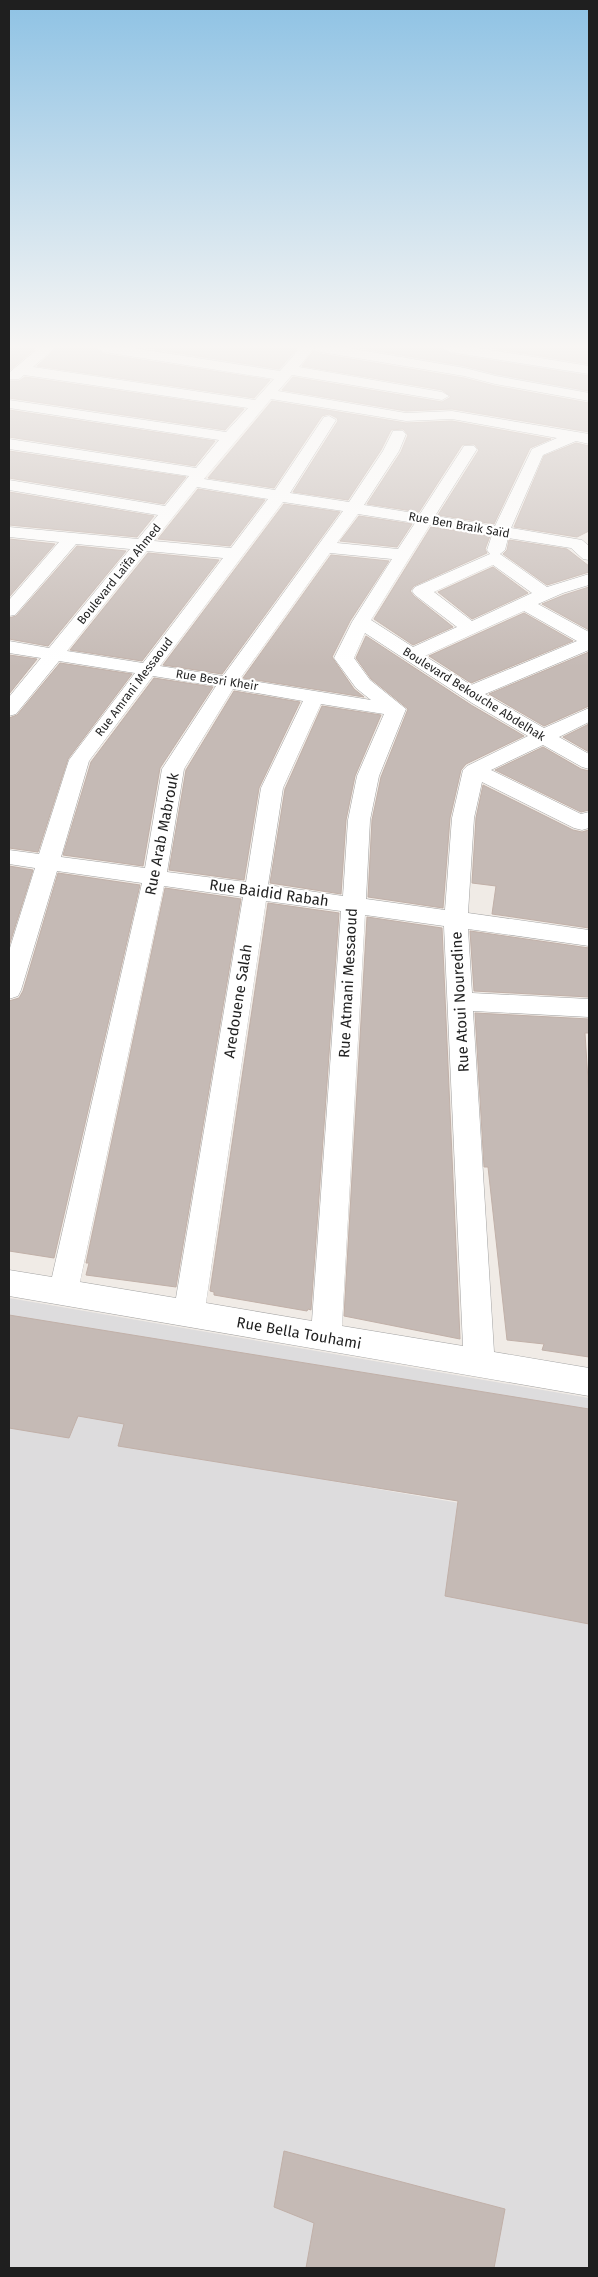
<svg xmlns="http://www.w3.org/2000/svg" width="598" height="2277" viewBox="0 0 598 2277" font-family="'Fira Sans',sans-serif">
<style>
.residential{fill:#dddcdd;fill-rule:evenodd}
.building{fill:#c5bab5;stroke:#c1b0a8}
.lines{fill:none;stroke-linecap:round;stroke-linejoin:round}
.minor-casing{stroke:#a3a3a3;stroke-width:1}
.minor{fill:#fff;fill-rule:evenodd}
.labels{text-anchor:middle;stroke-width:4.5;stroke-linejoin:round;paint-order:stroke}
.far-street-label{font-size:12px;fill:#1f1f1f;stroke:#fff}
.street-label{font-size:15px;fill:#1f1f1f;stroke:#fff}
</style>
<rect width="100%" height="100%" fill="#f0ebe6"/>
<g class="residential">
<polygon points="117,348 301,348 279,373"/>
<polygon points="333,348 432,348 589,373 589,395"/>
<polygon points="470,348 589,348 589,367 536,359"/>
<path d="M9 1298 589 1398V1523L525 1512 524 1514 589 1524V2268H9ZM319 1479 506 1509V1511Z"/>
</g>
<g class="building">
<polygon points="9,348 36,348 9,371"/>
<polygon points="57,348 95,348 104,354 270,380 254,398 37,366"/>
<polygon points="148,348 297,348 279,369"/>
<polygon points="361,348 441,348 450,354 589,376 589,391 496,374 465,366"/>
<polygon points="492,348 589,348 589,364"/>
<polygon points="314,350 321,354 464,378 495,386 589,403 589,432 452,409 406,411 282,390 293,377 442,402 451,397 442,390 302,366"/>
<polygon points="25,377 244,409 225,430 9,398 9,381 19,381"/>
<polygon points="272,401 406,423 452,421 551,439 530,448 494,524 438,515 479,450 474,444 462,445 419,512 367,504 401,452 408,435 403,429 391,430 381,450 348,500 293,492 338,421 337,418 329,414 322,416 274,488 208,478"/>
<polygon points="9,410 215,441 195,466 9,437"/>
<polygon points="576,443 589,446 589,531 577,537 514,527 544,456"/>
<polygon points="9,451 186,477 164,504 9,478"/>
<polygon points="198,489 265,500 230,546 158,539"/>
<polygon points="9,492 154,516 137,537 9,525"/>
<polygon points="284,504 340,512 222,674 163,665"/>
<polygon points="359,516 412,524 397,547 340,541"/>
<polygon points="431,527 490,536 485,549 487,553 414,586 410,591 414,596 453,627 413,645 374,619"/>
<polygon points="9,539 55,544 9,597"/>
<polygon points="509,540 567,549 589,566 589,572 547,585 503,554 507,550"/>
<polygon points="77,546 126,551 48,646 9,639 9,618 16,616"/>
<polygon points="148,553 219,560 142,661 70,650"/>
<polygon points="331,555 389,561 350,621 332,657 354,689 364,697 243,678"/>
<polygon points="493,567 528,593 472,619 438,592"/>
<polygon points="589,587 589,630 542,604 564,595"/>
<polygon points="524,613 573,641 471,683 429,656"/>
<polygon points="366,636 471,705 524,736 466,764 461,770 450,818 443,908 368,897 372,820 381,777 408,709 371,679 356,658"/>
<polygon points="589,652 589,706 544,726 489,694"/>
<polygon points="9,655 37,659 9,694"/>
<polygon points="60,663 132,674 68,759 38,852 9,848 9,718 17,715"/>
<polygon points="154,678 213,687 160,768 143,866 63,855 91,762"/>
<polygon points="234,691 300,702 259,788 244,880 169,870 186,770"/>
<polygon points="322,706 381,715 355,776 346,820 341,894 270,883 285,789"/>
<polygon points="589,724 589,752 563,737"/>
<polygon points="543,747 581,769 589,771 589,810 581,812 495,770"/>
<polygon points="483,785 573,830 582,832 589,830 589,928 492,914 496,886 472,883 476,818"/>
<polygon points="9,866 33,870 9,946"/>
<polygon points="58,873 140,885 54,1258 9,1251 9,1001 19,998 23,991"/>
<polygon points="165,888 241,899 176,1287 86,1275 89,1263 86,1263"/>
<polygon points="268,903 339,913 311,1310 308,1309 307,1311 214,1295 214,1292 210,1291"/>
<polygon points="367,917 442,928 460,1339 344,1316"/>
<polygon points="470,931 589,948 589,997 474,991"/>
<polygon points="475,1013 589,1019 589,1033 585,1033 589,1096 589,1357 542,1350 544,1344 507,1340 488,1167 484,1167"/>
<polygon points="9,1315 589,1409 589,1624 445,1596 458,1501 118,1446 124,1424 78,1416 69,1438 9,1428"/>
<polygon points="284,2151 505,2209 494,2268 306,2268 314,2223 274,2207"/>
</g>
<g class="lines">
<g class="minor-casing">
<g id="minor">
<path d="M39 348H55L33 367 255 400 274 379 104 352 97 348H133L280 371 300 348H348L465 368 496 376 589 393V401L495 384 464 376 321 352 314 348 299 367 442 392 449 396 442 400 292 375 278 391 406 413 452 411 589 434V444L576 441 543 455 511 528 582 540 589 546V560L583 559 571 548 508 538 505 550 500 554 547 587 589 574V585L563 593 538 604 589 632V650L485 694 544 728 589 708V722L559 737 589 754V769L582 767 543 745 491 770 581 814 589 812V828L582 830 574 828 482 782 474 818 468 913 589 930V946L468 929 472 993 589 999V1017L473 1011 494 1352 589 1368V1396L9 1296V1270L52 1277 142 883 57 871 21 990 18 996 9 999V951L35 868 9 864V850L39 854 69 760 135 673 59 661 16 714 9 716V697L41 658 9 653V641L49 648 130 549 76 544 15 615 9 616V600L59 542 9 537V527L138 539 158 515 9 490V480L165 506 189 476 9 449V439L196 468 219 440 9 408V400L226 432 248 408 24 375 19 379H9V373ZM271 399 406 421 452 419 557 438 532 449 495 526 435 516 477 449 474 446H464L420 514 364 505 399 451 406 434 403 431H393L383 451 349 502 290 493 336 420 329 416 324 417 275 490 204 479ZM197 487 268 499 231 548 154 541ZM283 502 343 511 223 676 160 666ZM358 514 415 523 398 549 337 543ZM430 525 492 535 487 550 490 554 415 587 412 591 415 595 457 627 413 647 371 620ZM147 551 223 558 143 663 67 651ZM330 553 392 559 352 622 334 658 356 688 371 700 240 679ZM493 565 532 593 472 621 434 592ZM524 611 577 641 471 685 425 656ZM365 633 472 703 528 736 467 766 463 770 452 818 445 910 366 899 370 820 379 776 406 709 370 680 354 658ZM153 676 216 686 162 769 145 868 61 857 89 761ZM233 689 303 701 261 788 246 882 167 872 184 769ZM321 704 384 714 357 776 348 820 343 896 268 885 283 788ZM164 886 243 897 176 1298 80 1282ZM266 901 341 911 312 1321 206 1303ZM365 915 444 926 463 1346 342 1326Z"/>
<polygon points="443,348 478,348 589,366 589,374 450,352"/>
</g>
</g>
<use href="#minor" class="minor"/>
</g>
<linearGradient id="sky" x2="0" y2="1"><stop stop-color="#8ec2e4"/><stop offset="0.52" stop-color="#f8f6f4"/><stop offset="1" stop-color="#f8f6f4" stop-opacity="0"/></linearGradient>
<rect width="598" height="667" fill="url(#sky)"/>
<g class="labels">
<g class="far-street-label">
<text transform="translate(459 525) rotate(10)" y="4">Rue Ben Braik Saïd</text>
<text transform="translate(119 574) rotate(-51)" y="4">Boulevard Laïfa Ahmed</text>
<text transform="translate(217 680) rotate(9)" y="4">Rue Besri Kheir</text>
<text transform="translate(134 687) rotate(-53)" y="4">Rue Amrani Messaoud</text>
<text transform="translate(474 694) rotate(32)" y="4">Boulevard Bekouche Abdelhak</text>
</g>
<g class="street-label">
<text transform="translate(162 834) rotate(-79)" y="5">Rue Arab Mabrouk</text>
<text transform="translate(269 893) rotate(8)" y="5">Rue Baidid Rabah</text>
<text transform="translate(348 983) rotate(-87)" y="5">Rue Atmani Messaoud</text>
<text transform="translate(238 1001) rotate(-81)" y="5">Aredouene Salah</text>
<text transform="translate(460 1002) rotate(-93)" y="5">Rue Atoui Nouredine</text>
<text transform="translate(299 1333) rotate(10)" y="5">Rue Bella Touhami</text>
</g>
</g>
<rect width="598" height="2277" fill="none" stroke="#1f1f1f" stroke-width="20"/>
</svg>
